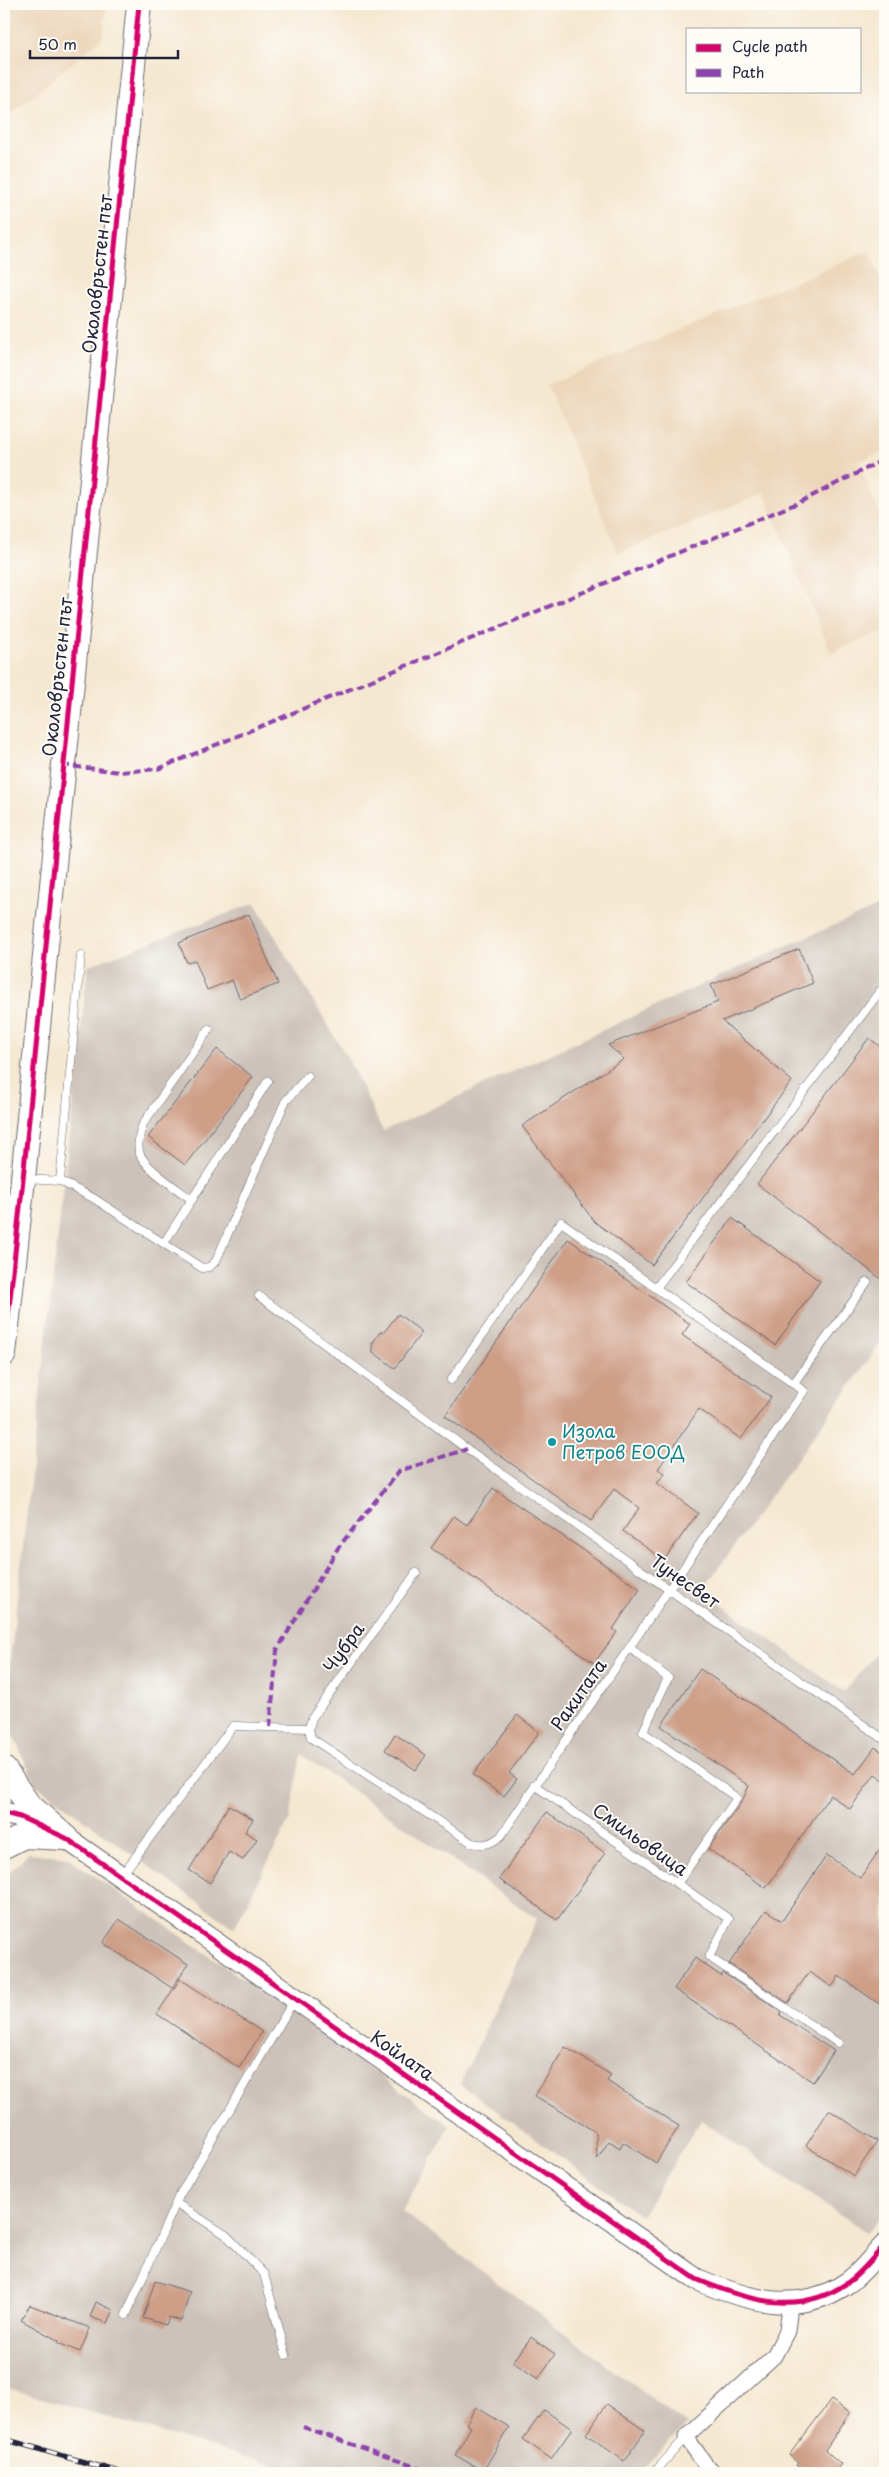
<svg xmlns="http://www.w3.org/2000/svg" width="889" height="2477" viewBox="0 0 889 2477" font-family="'Playpen Sans',sans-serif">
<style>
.built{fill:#edd7bb}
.industrial{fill:#ccc2b9}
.building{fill:#ce9e87}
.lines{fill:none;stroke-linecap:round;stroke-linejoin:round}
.lane-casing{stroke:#6c6770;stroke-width:9}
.street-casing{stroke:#6c6770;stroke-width:17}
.secondary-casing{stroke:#6c6770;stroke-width:23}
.primary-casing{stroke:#6c6770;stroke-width:26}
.lane{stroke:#fff;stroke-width:8}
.street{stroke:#fff;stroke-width:15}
.secondary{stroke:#fff;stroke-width:21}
.primary{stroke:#fff;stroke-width:24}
.rail-casing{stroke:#22223b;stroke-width:5.5}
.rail{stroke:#fdfcf7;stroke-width:4;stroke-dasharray:11;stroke-linecap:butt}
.quiet{stroke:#8e44ad;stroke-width:4;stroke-dasharray:8 4;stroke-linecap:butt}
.cycleway-casing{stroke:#fdfcf7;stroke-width:8}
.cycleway{stroke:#d6006c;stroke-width:5}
.culture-dot{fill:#0f9aa8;stroke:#fdfcf7;stroke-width:2}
.labels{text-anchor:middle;stroke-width:4;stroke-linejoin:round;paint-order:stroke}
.street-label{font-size:18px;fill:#22223b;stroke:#fdfcf7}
.culture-label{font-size:18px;fill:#0d838f;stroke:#fdfcf7;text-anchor:start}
</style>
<rect width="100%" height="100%" fill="#fdfcf7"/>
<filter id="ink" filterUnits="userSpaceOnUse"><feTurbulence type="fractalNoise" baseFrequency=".02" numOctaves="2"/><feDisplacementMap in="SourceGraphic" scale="10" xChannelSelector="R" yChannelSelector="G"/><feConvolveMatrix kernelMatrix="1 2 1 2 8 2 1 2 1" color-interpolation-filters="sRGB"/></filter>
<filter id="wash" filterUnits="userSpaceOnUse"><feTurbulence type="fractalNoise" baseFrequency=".0096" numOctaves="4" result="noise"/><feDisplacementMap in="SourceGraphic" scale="20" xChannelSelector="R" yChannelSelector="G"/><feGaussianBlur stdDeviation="1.12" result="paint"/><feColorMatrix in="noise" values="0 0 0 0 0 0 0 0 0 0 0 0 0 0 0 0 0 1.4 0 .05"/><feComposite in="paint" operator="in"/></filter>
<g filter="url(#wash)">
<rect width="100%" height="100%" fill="#f5e8d1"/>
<g class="built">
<polygon points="4,4 107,4 103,37 4,120"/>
<polygon points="869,251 885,290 885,451 858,462 885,527 885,630 831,653 764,493 618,553 547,385"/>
</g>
<g class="industrial">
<polygon points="255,903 347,1057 383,1131 795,942 885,904 885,1337 702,1591 844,1692 885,1642 885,2213 866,2232 701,2120 641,2216 460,2084 537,1919 301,1754 290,1819 234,1928 36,1785 4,1716 88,966"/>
<polygon points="29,1853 67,1857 318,2031 450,2126 402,2211 687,2425 638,2473 300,2473 4,2387 4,1878"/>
</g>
<g id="blocks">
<g class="building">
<polygon points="249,914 278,984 240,999 232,980 207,990 195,960 187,963 179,943"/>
<polygon points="799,949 813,983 722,1021 792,1081 652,1265 595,1222 522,1126 624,1059 608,1045 718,1002 711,985"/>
<polygon points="869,1038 885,1050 885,1282 757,1184"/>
<polygon points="217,1049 253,1077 185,1165 148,1137"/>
<polygon points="732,1218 820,1281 775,1345 686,1282"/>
<polygon points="568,1239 690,1324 682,1335 771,1397 741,1439 699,1409 658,1469 665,1473 657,1483 698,1513 664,1560 623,1531 639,1508 614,1489 591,1521 445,1416"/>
<polygon points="398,1314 422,1332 395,1368 373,1352 372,1344 380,1332 384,1332"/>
<polygon points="493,1488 640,1589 613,1629 617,1632 594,1663 431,1548 454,1516 467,1525"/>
<polygon points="700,1669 855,1774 875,1747 885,1754 885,1781 875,1774 850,1809 830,1795 766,1888 708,1849 742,1801 749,1786 661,1726"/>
<polygon points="517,1715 539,1732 509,1773 517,1779 504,1796 473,1775"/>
<polygon points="395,1734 426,1755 416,1770 385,1750"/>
<polygon points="229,1805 253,1819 245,1832 257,1839 243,1860 229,1852 210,1883 189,1870"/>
<polygon points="547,1812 605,1853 557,1920 499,1879"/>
<polygon points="885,1842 885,2008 839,1976 832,1987 809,1972 788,2003 729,1964 766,1910 782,1921 827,1855 860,1878"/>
<polygon points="119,1919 188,1964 172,1988 103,1943"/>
<polygon points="695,1958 721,1976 723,1973 782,2012 780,2015 834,2051 813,2082 674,1989"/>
<polygon points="180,1979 262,2032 239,2068 157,2014"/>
<polygon points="565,2047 611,2075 607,2081 679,2126 656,2163 623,2142 620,2148 609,2141 597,2159 596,2132 535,2096"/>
<polygon points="829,2110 877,2141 854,2176 806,2146"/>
<polygon points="155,2281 190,2292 181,2321 169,2317 166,2325 143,2318"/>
<polygon points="96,2302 113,2310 107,2323 90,2317"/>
<polygon points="30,2305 90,2328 80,2352 58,2343 59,2341 21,2320"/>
<polygon points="531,2337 555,2354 538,2379 513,2362"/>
<polygon points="831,2400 850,2413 825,2450 841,2464 834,2473 805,2473 796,2465 798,2463 789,2455"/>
<polygon points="607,2404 645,2431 624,2461 586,2434"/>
<polygon points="476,2407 509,2427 483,2471 455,2455 471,2427 466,2424"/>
<polygon points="544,2410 572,2429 551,2459 523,2439"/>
</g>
</g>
</g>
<g filter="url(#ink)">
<use href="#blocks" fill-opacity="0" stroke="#6c6770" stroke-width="1"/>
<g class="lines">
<g class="lane-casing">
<g id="lane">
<polyline points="25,1179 60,1181 93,1198 202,1268 209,1267 216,1261 285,1102 308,1076"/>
<polyline points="60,1181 81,955"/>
<path d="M192 1200C179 1190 143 1167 139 1152 137 1142 140 1133 143 1124L209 1029"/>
<polyline points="164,1243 268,1081"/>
<polyline points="656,1288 880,991 885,995"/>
<polyline points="259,1296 467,1449 885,1740"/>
<polyline points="793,1384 867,1282"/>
<path d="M416 1573 312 1718 309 1728 311 1738 472 1843C484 1846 491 1844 501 1836L804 1391 561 1222 451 1380"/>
<polyline points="630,1648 668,1678 643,1732 737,1798 677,1884"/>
<polyline points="534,1785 729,1919 709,1957 838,2043"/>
<polyline points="122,1875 233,1726 309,1728"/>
<polyline points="176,2203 226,2235 264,2274 286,2355"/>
<polyline points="126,2315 179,2196 294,2000"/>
<polyline points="654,2473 686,2437"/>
</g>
</g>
<g class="street-casing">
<polyline id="street" points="715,2473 708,2468 686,2437 774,2356 787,2331 790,2304"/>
</g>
<g class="secondary-casing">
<path id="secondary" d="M4 1813 20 1817 66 1838 696 2279C745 2300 799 2317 847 2283 861 2274 873 2257 885 2245"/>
</g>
<g class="primary-casing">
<g id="primary">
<polyline points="4,1354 23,1179 139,4"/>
<polyline points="4,1769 28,1804 66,1838"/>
<polyline points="4,1846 24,1836 66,1838"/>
</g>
</g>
<use href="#lane" class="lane"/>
<use href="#street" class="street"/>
<use href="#secondary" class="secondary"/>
<use href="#primary" class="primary"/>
<g class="rail-casing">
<polyline id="rail" points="4,2439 122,2473"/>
</g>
<use href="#rail" class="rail"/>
<g class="quiet">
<polyline points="62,765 120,772 158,769 800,502 885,459"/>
<polyline points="270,1727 277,1650 338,1548 399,1471 467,1449"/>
<polyline points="303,2427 433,2473"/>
</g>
<g class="cycleway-casing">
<g id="cycleway">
<polyline points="4,1354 23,1179 139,4"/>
<path d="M4 1813 20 1817 66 1838 696 2279C745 2300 799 2317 847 2283 861 2274 873 2257 885 2245"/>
</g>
</g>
<use href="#cycleway" class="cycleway"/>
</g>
</g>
<circle class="culture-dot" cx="552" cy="1442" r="5"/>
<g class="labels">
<g class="street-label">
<text transform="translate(98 274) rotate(-84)" y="6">Околовръстен път</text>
<text transform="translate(58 677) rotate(-84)" y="6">Околовръстен път</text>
<text transform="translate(685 1582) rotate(35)" y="6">Тунесвет</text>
<text transform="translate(344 1648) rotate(-54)" y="6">Чубра</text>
<text transform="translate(579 1695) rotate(-55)" y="6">Ракитата</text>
<text transform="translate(640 1840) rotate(35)" y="6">Смильовица</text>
<text transform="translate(402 2056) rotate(35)" y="6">Койлата</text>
</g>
<g class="culture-label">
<text x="562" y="1438">Изола<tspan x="562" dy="21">Петров ЕООД</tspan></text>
</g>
</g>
<rect width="889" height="2477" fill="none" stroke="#fdfcf7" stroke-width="20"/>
<rect x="686" y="28" width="175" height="65" fill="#fdfcf7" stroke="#a5a5ac"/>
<rect x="696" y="44" width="25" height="8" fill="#d6006c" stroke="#a5a5ac"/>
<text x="732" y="52" font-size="15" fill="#22223b">Cycle path</text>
<rect x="696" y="69" width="25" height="8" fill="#8e44ad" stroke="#a5a5ac"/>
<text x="732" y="78" font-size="15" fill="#22223b">Path</text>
<path d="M30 50v8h148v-8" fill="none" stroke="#22223b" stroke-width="2.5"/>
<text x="38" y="50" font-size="15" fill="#22223b" stroke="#fdfcf7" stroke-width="4" paint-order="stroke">50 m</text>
</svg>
